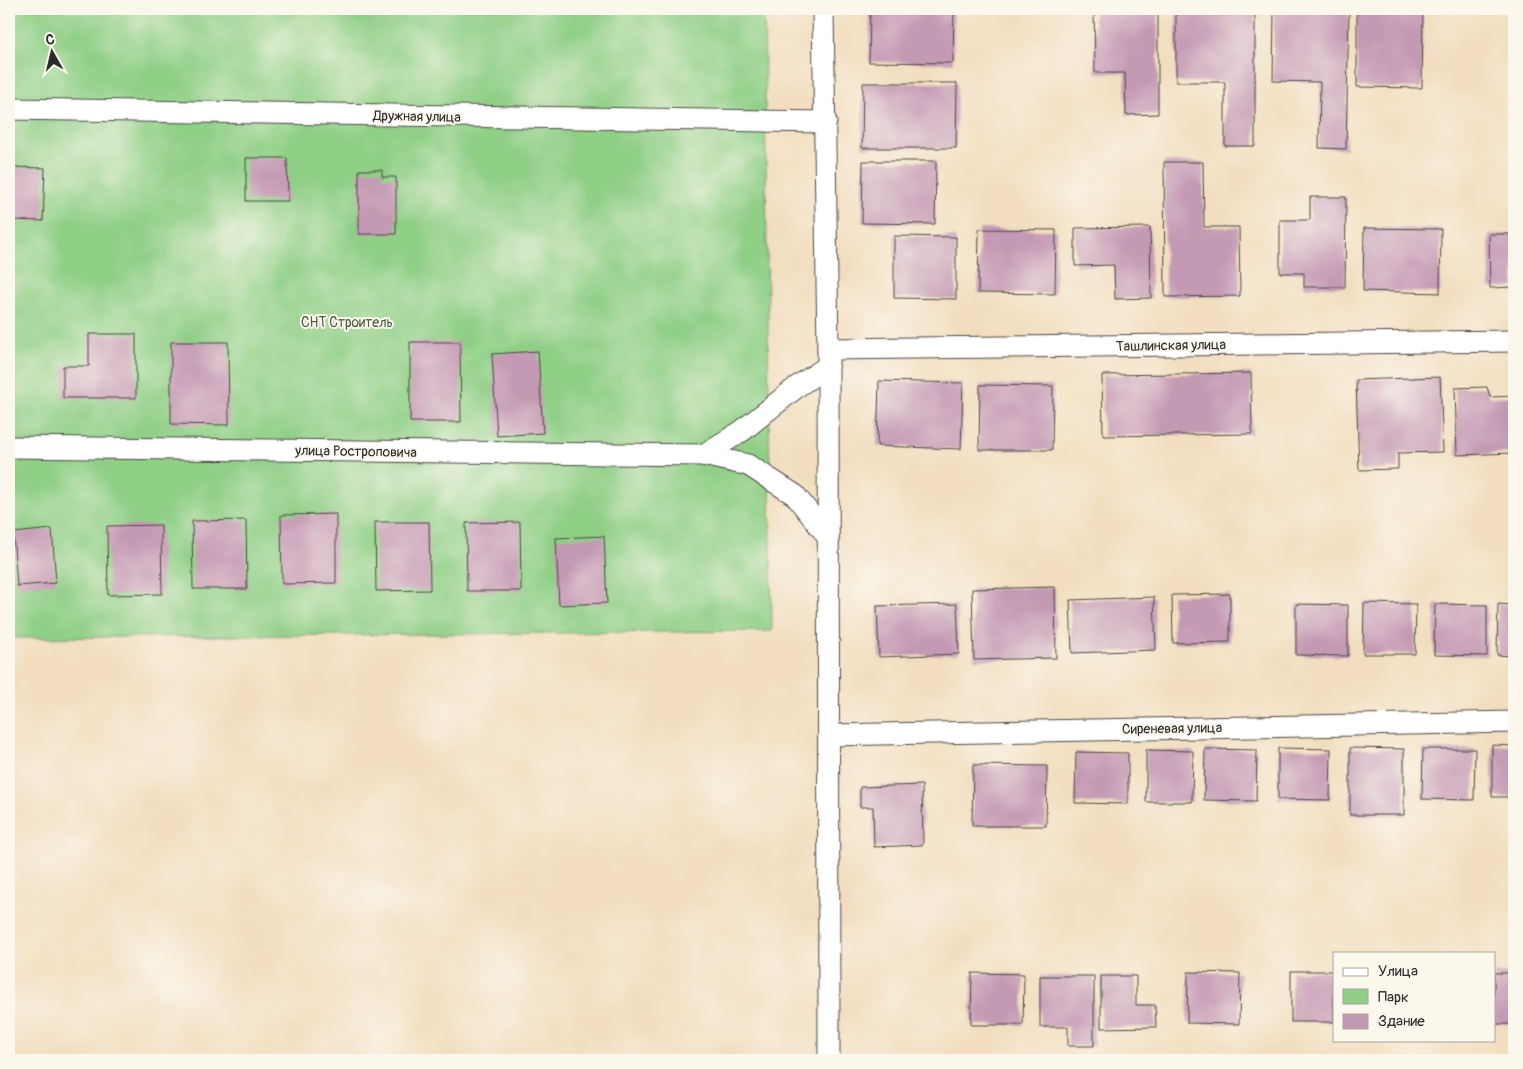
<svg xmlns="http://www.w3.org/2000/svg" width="1523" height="1069" viewBox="0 0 1523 1069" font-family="Pangolin,sans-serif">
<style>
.green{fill:#8fcf86;stroke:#5d7d58}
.building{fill:#c499b3}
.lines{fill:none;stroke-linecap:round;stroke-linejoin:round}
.street-casing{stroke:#494641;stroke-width:23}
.street{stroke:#fff;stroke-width:21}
.labels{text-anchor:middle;stroke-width:4;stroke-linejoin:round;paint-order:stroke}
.street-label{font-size:14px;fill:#2b2b2b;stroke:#fbf7ec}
.park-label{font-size:14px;fill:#495c46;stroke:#fbf7ec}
</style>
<rect width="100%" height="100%" fill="#fbf7ec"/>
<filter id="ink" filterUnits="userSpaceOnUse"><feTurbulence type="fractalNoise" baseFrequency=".02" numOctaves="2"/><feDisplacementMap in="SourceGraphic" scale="10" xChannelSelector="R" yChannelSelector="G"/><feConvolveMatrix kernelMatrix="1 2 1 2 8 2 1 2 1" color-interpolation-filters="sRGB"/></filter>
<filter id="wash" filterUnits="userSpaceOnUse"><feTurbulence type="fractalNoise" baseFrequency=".0096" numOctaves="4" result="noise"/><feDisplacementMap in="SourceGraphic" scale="20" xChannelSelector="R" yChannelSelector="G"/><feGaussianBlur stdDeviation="1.12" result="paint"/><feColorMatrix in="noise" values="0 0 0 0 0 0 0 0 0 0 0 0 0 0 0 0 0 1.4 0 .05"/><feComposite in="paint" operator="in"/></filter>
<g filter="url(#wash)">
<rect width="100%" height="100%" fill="#f2debf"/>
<polygon class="green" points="9,9 764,9 772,631 9,638"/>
<g id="blocks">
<g class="building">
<polygon points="870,9 954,9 953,63 869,62"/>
<polygon points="1094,9 1158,9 1158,114 1126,115 1125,73 1095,73"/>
<polygon points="1176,9 1255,9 1255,146 1225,146 1225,82 1176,82"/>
<polygon points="1274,9 1349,9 1346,149 1319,148 1320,82 1273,81"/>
<polygon points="1357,9 1423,9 1422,88 1357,87"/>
<polygon points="863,83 957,83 956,148 862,148"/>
<polygon points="246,158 287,158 288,201 246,201"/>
<polygon points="863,161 936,161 935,224 862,223"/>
<polygon points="1164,162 1203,162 1204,227 1239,227 1240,296 1165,297"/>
<polygon points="9,167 45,168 43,221 9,220"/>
<polygon points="359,170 382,170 382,177 396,177 396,234 359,234"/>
<polygon points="1310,197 1346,197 1345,287 1304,287 1304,273 1280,273 1280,220 1310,220"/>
<polygon points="1150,227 1151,298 1115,299 1114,265 1075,266 1075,228"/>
<polygon points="1364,228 1441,229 1440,293 1363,291"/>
<polygon points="979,229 1056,230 1055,294 978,293"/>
<polygon points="1489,234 1514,234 1514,287 1490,288"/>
<polygon points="894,236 956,237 956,299 894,298"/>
<polygon points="89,334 136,334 136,398 63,398 63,366 89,366"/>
<polygon points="171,342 228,342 229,425 171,424"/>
<polygon points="410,342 460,342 461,422 410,422"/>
<polygon points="538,351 543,433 497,436 492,354"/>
<polygon points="1251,373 1252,434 1103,436 1102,375"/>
<polygon points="1440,377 1443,452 1398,453 1398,469 1359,470 1356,380"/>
<polygon points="879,381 963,383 961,449 877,446"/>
<polygon points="980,385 1053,386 1052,450 979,450"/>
<polygon points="1487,387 1490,397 1514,396 1514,453 1457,455 1455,388"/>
<polygon points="336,514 336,583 282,584 281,515"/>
<polygon points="246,520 247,589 193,589 192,521"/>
<polygon points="375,522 429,522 430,590 376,591"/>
<polygon points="520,522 521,591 467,591 466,523"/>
<polygon points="161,525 162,594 108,595 107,526"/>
<polygon points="52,529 56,583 17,586 13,533"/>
<polygon points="604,536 607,603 559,605 556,538"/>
<polygon points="1055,587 1056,658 974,660 972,589"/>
<polygon points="1230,594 1230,642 1173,643 1172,595"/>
<polygon points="1154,597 1156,650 1072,653 1070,600"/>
<polygon points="1364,603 1416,604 1415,654 1363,654"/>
<polygon points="957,604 959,654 879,657 877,606"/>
<polygon points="1296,604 1348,605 1348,656 1296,655"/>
<polygon points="1435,604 1487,605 1487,656 1434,655"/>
<polygon points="1498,604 1514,605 1514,656 1497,655"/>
<polygon points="1492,745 1514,746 1514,797 1492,797"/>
<polygon points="1278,748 1331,749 1330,800 1278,799"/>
<polygon points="1350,748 1404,749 1404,815 1350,815"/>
<polygon points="1205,749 1257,750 1256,801 1204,800"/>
<polygon points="1423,749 1475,749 1474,800 1422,799"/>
<polygon points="1146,750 1193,751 1192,802 1146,802"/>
<polygon points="1076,752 1128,753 1128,804 1075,803"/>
<polygon points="973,765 1047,766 1046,826 972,826"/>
<polygon points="922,785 923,845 874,847 873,807 860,807 860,787"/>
<rect x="1291" y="971" width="43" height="51"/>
<polygon points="1188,972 1240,973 1239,1024 1187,1023"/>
<polygon points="972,973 1024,974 1023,1025 971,1025"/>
<rect x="1494" y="973" width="20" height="51"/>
<polygon points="1040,976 1094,976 1094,1046 1068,1046 1068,1027 1040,1027"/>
<polygon points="1101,976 1136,976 1136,1005 1155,1005 1156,1027 1101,1028"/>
</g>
</g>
</g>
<g filter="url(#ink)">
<use href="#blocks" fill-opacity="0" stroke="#494641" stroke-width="1"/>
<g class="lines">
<g class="street-casing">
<g id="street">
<polyline points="823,9 828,349 829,1060"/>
<polyline points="9,109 826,122"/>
<polyline points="828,349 1514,341"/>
<polyline points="9,447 703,455 748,465 795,495 828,537"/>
<polyline points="703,455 742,431 798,386 828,366"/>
<polyline points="829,735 1514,722"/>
</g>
</g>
<use href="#street" class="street"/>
</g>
</g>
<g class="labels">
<g class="street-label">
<text transform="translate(417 116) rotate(1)" y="5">Дружная улица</text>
<text transform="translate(1171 345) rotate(-1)" y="5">Ташлинская улица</text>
<text transform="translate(356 451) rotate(1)" y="5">улица Ростроповича</text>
<text transform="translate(1172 728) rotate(-1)" y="5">Сиреневая улица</text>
</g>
<g class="park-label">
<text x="347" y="327">СНТ Строитель</text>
</g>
</g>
<rect width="1523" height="1069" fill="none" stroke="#fbf7ec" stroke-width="30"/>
<rect x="1333" y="952" width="162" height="90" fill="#fbf7ec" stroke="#a8a59f"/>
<rect x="1343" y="968" width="25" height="8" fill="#ffffff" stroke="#a8a59f"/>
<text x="1378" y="976" font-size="15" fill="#2b2b2b">Улица</text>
<rect x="1343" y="989" width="25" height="15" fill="#8fcf86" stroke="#a8a59f"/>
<text x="1378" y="1002" font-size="15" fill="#2b2b2b">Парк</text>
<rect x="1343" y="1014" width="25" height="15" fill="#c499b3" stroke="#a8a59f"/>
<text x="1378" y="1026" font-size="15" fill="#2b2b2b">Здание</text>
<g transform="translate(52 52) rotate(352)" stroke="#fbf7ec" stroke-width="4" paint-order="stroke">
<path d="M0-4L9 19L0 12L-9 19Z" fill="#2b2b2b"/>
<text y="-8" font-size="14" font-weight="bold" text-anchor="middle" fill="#2b2b2b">С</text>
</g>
</svg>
